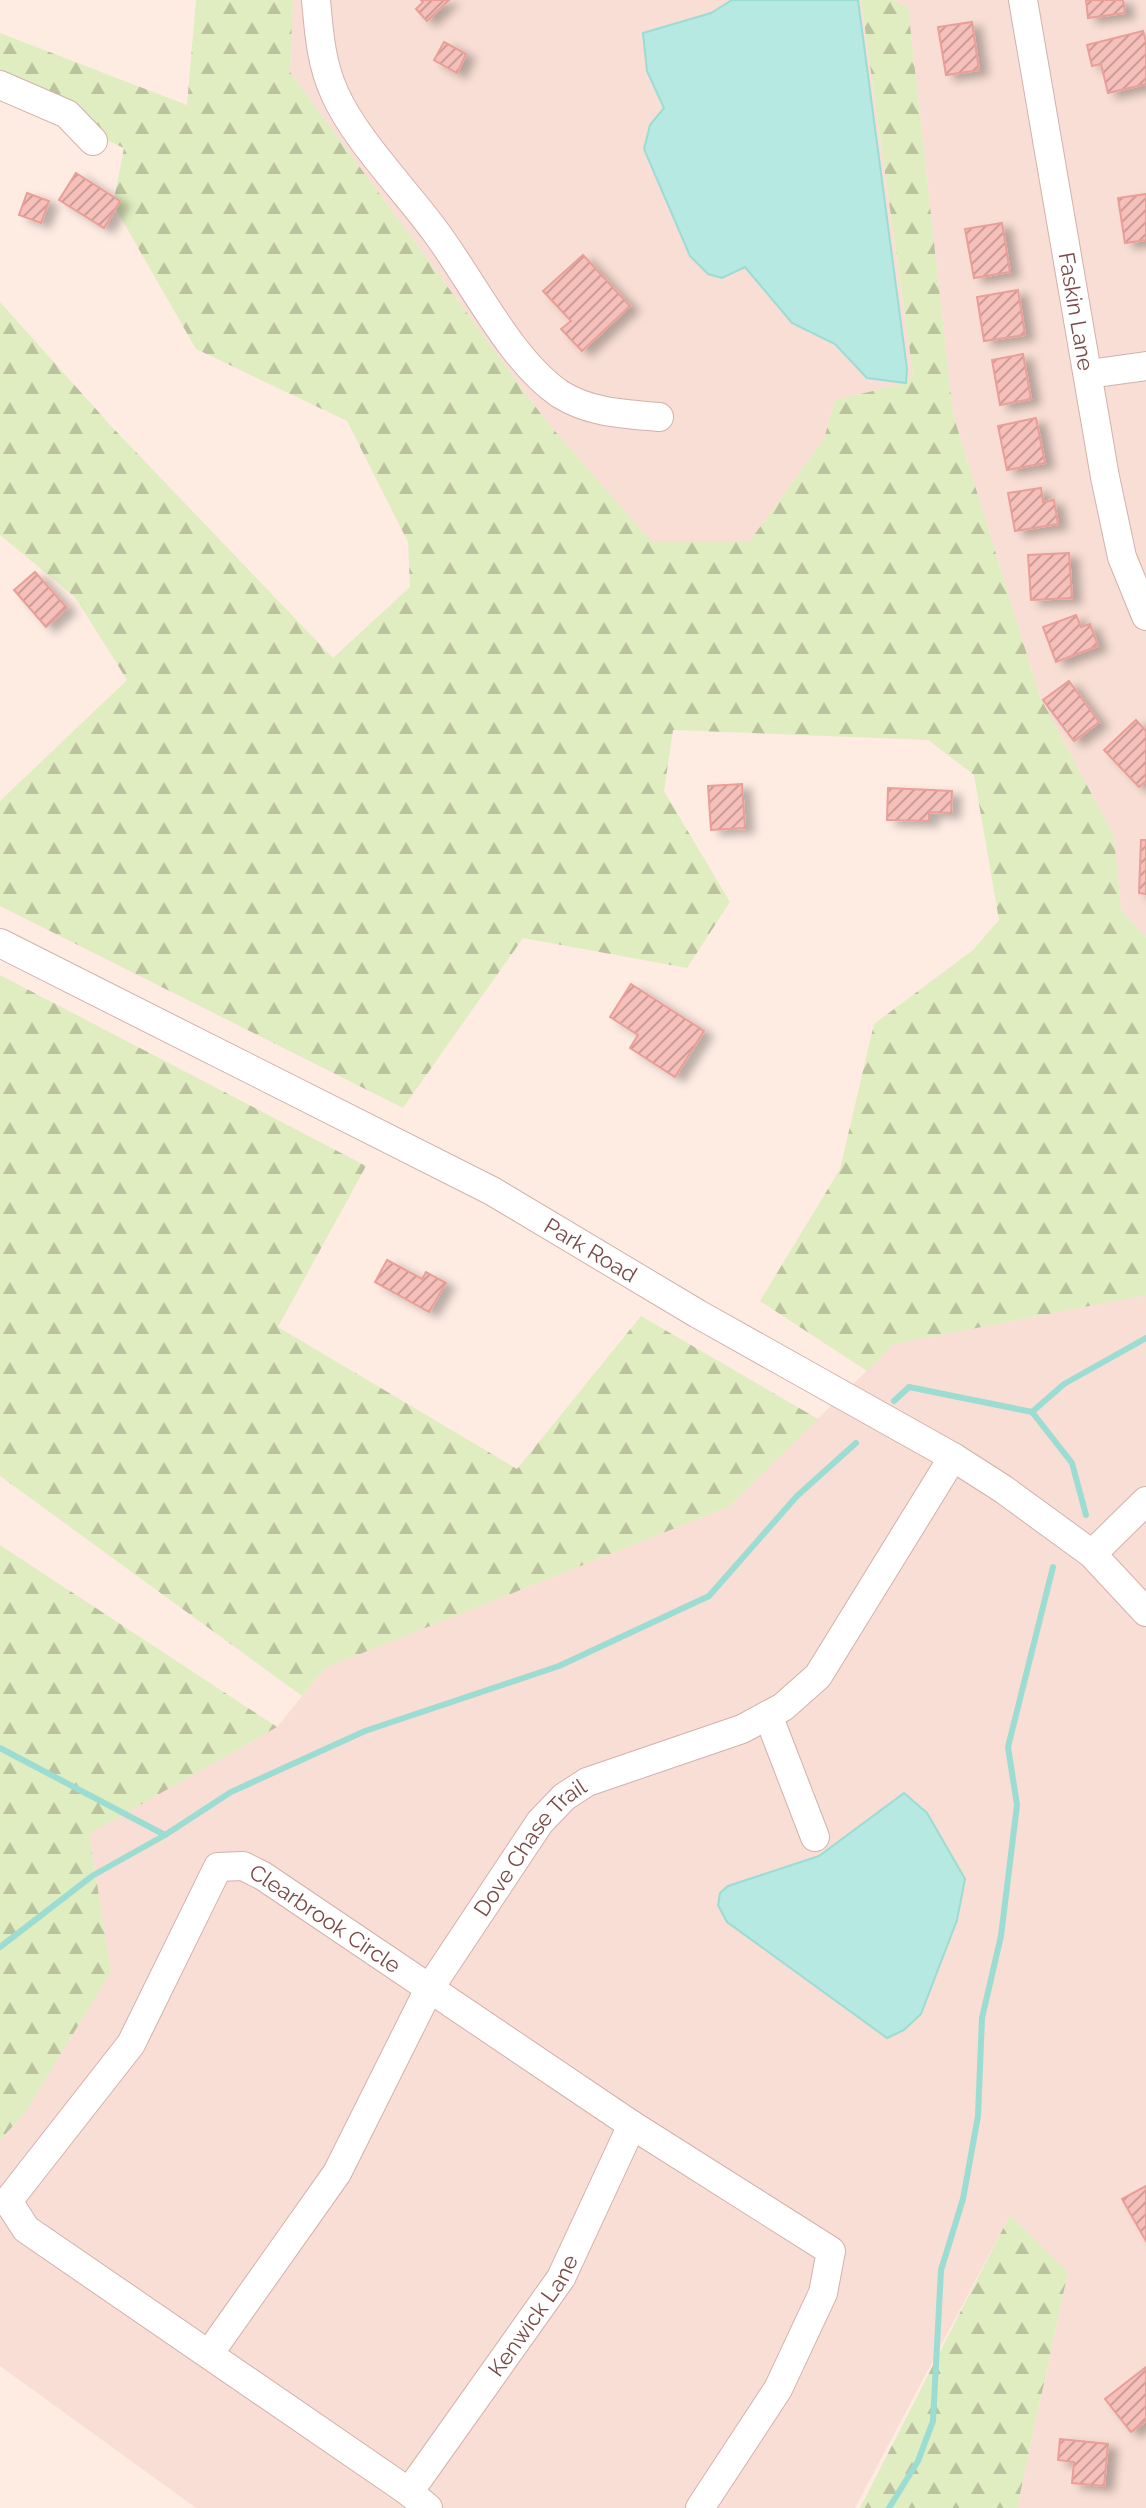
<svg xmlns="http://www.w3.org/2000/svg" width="1146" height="2508" viewBox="0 0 1146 2508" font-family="Raleway,sans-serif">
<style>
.residential{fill:#f8ded4}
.forest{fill:url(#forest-firs)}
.water{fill:#b6e9e2;stroke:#9bdcd3;stroke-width:2}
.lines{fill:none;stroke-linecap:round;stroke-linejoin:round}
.stream{stroke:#9bdcd3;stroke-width:6}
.building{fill:url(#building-hatch);stroke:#ea9e98;stroke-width:2;filter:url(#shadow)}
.minor-casing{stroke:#d3b1ab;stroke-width:30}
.minor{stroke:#fff;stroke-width:28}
.labels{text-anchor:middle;stroke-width:6;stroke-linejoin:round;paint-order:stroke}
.street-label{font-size:22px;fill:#794a47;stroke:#fff1eb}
</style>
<defs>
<pattern id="forest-firs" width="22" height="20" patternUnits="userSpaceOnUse" patternTransform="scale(2)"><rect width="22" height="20" fill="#e0edc0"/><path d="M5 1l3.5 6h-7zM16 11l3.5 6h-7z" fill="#bac29e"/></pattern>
<pattern id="building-hatch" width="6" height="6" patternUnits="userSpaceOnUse" patternTransform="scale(2)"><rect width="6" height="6" fill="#f6bfb9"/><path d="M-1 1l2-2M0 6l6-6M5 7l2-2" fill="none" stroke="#cc9d98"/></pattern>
<filter id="shadow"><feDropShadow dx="9" dy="5" stdDeviation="4" flood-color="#0004"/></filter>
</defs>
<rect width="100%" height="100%" fill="#feece3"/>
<g class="residential">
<polygon points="293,0 861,0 913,374 906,383 835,400 824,439 749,542 651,542 546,421 290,72"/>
<polygon points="894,0 1146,0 1146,937 1121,910 1114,836 1040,697 953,414 908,7"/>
<polygon points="1146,1295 1146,2508 1017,2508 1068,2273 1010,2215 855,2508 196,2508 0,2366 0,2140 24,2114 111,1972 89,1834 277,1727 325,1668 728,1507 894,1344"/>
</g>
<g class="forest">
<polygon points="196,0 293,0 290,72 546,421 651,541 749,542 824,439 835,400 906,383 913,374 861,0 893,0 908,7 953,414 1040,697 1114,836 1121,910 1146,937 1146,1295 894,1344 867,1371 760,1301 840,1169 874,1024 973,950 999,920 974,775 928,740 673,730 664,791 730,902 687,968 523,938 403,1108 0,906 0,801 127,680 75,597 0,535 0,302 112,427 333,658 410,587 408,542 347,421 196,349 113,204 124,148 0,92 0,33 187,105"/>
<polygon points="0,975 366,1166 278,1327 517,1469 641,1316 818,1419 728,1507 325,1668 302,1696 0,1476"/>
<polygon points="0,1545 277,1727 89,1834 111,1972 24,2114 0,2140"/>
<polygon points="1010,2215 1068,2272 1017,2508 860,2508"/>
</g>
<g class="water">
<polygon points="732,0 858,0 907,369 906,383 867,378 835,344 792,323 745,267 722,278 708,274 690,256 644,149 650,125 664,108 647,71 643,33 711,13"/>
<polygon points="904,1793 927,1813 965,1879 957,1920 921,2014 904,2030 887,2038 727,1922 718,1905 720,1893 728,1886 819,1856"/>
</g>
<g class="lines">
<g class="stream">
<polyline points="894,1401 909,1387 1032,1412 1072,1463 1086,1515"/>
<polyline points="1032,1412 1064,1384 1146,1338"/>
<polyline points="0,1748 165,1835"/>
<polyline points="0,1947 92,1876 165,1835 231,1792 365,1731 559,1666 709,1596 797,1496 856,1443"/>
<polyline points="889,2508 918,2461 933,2421 941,2270 963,2199 978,2116 982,2018 1001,1936 1017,1805 1008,1747 1053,1567"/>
</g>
</g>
<g class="building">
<polygon points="421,0 449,0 427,21 416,9 423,2"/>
<polygon points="1086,0 1123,0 1125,13 1088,18"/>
<polygon points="972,22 979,70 946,75 938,27"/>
<polygon points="1143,31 1146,42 1146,84 1108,93 1101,64 1092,66 1087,45"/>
<polygon points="444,42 466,54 457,73 434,60"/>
<polygon points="76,173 120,201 104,228 59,200"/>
<polygon points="27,193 49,201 41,223 19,215"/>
<polygon points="1146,194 1146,240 1125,243 1118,198"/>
<polygon points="1002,223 1010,272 974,278 965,229"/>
<polygon points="583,255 630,306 582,351 561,329 571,321 543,291"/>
<polygon points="1018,290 1025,335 984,341 977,297"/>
<polygon points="1023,354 1031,399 1000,405 992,360"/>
<polygon points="1036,418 1045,463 1007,470 998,426"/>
<polygon points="1041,488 1043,502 1054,500 1058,524 1015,531 1008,493"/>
<polygon points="1069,553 1072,598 1031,600 1028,555"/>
<polygon points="35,572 67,608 46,627 14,590"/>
<polygon points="1076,615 1081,627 1090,624 1098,646 1056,662 1043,627"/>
<polygon points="1069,681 1099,722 1074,741 1043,700"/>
<polygon points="1136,720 1146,731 1146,781 1139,787 1104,750"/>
<polygon points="742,784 745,828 711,830 708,786"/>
<polygon points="888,788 952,791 951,813 929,812 929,821 887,820"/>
<polygon points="1141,840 1146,840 1146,894 1139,893"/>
<polygon points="631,984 704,1031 675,1077 630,1048 638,1035 610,1017"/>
<polygon points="387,1260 422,1279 426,1272 446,1283 429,1312 375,1282"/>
<polygon points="1146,2186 1146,2241 1122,2199"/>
<polygon points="1146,2367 1146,2421 1131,2432 1105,2399"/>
<polygon points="1060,2439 1108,2444 1104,2486 1072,2483 1074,2462 1058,2460"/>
</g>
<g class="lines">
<g class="minor-casing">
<g id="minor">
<path d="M316 0C319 33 321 64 335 94 355 139 405 190 435 231 472 280 510 360 560 394 590 413 625 414 659 417"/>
<path id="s1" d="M1023 0 1105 477 1122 557 1146 616"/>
<polyline points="0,85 67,114 93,141"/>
<polyline points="1089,374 1146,366"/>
<path id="s2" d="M0 943 492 1191 698 1314 953 1457 1003 1489 1092 1554 1146 1612"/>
<polyline points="1092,1554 1146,1501"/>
<polyline points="768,1715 815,1837"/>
<path id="s3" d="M209 2354 337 2173 429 1989 540 1822 564 1797 587 1782 742 1729 783 1707 818 1676 953 1457"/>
<path id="s4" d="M409 2492 561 2278 632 2125"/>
<path id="s5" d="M428 2508 409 2492 26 2229 8 2201 131 2044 218 1867 243 1866 263 1876 632 2125 831 2251 823 2293 778 2389 700 2508"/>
</g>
</g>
<use href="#minor" class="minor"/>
</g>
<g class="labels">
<g class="street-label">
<text dy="8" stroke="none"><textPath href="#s1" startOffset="316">Faskin Lane</textPath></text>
<text dy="8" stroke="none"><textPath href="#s2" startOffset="666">Park Road</textPath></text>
<text dy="8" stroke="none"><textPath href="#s3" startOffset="602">Dove Chase Trail</textPath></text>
<text dy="8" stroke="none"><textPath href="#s5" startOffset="1042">Clearbrook Circle</textPath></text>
<text dy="8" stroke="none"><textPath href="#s4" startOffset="216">Kenwick Lane</textPath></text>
</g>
</g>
</svg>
